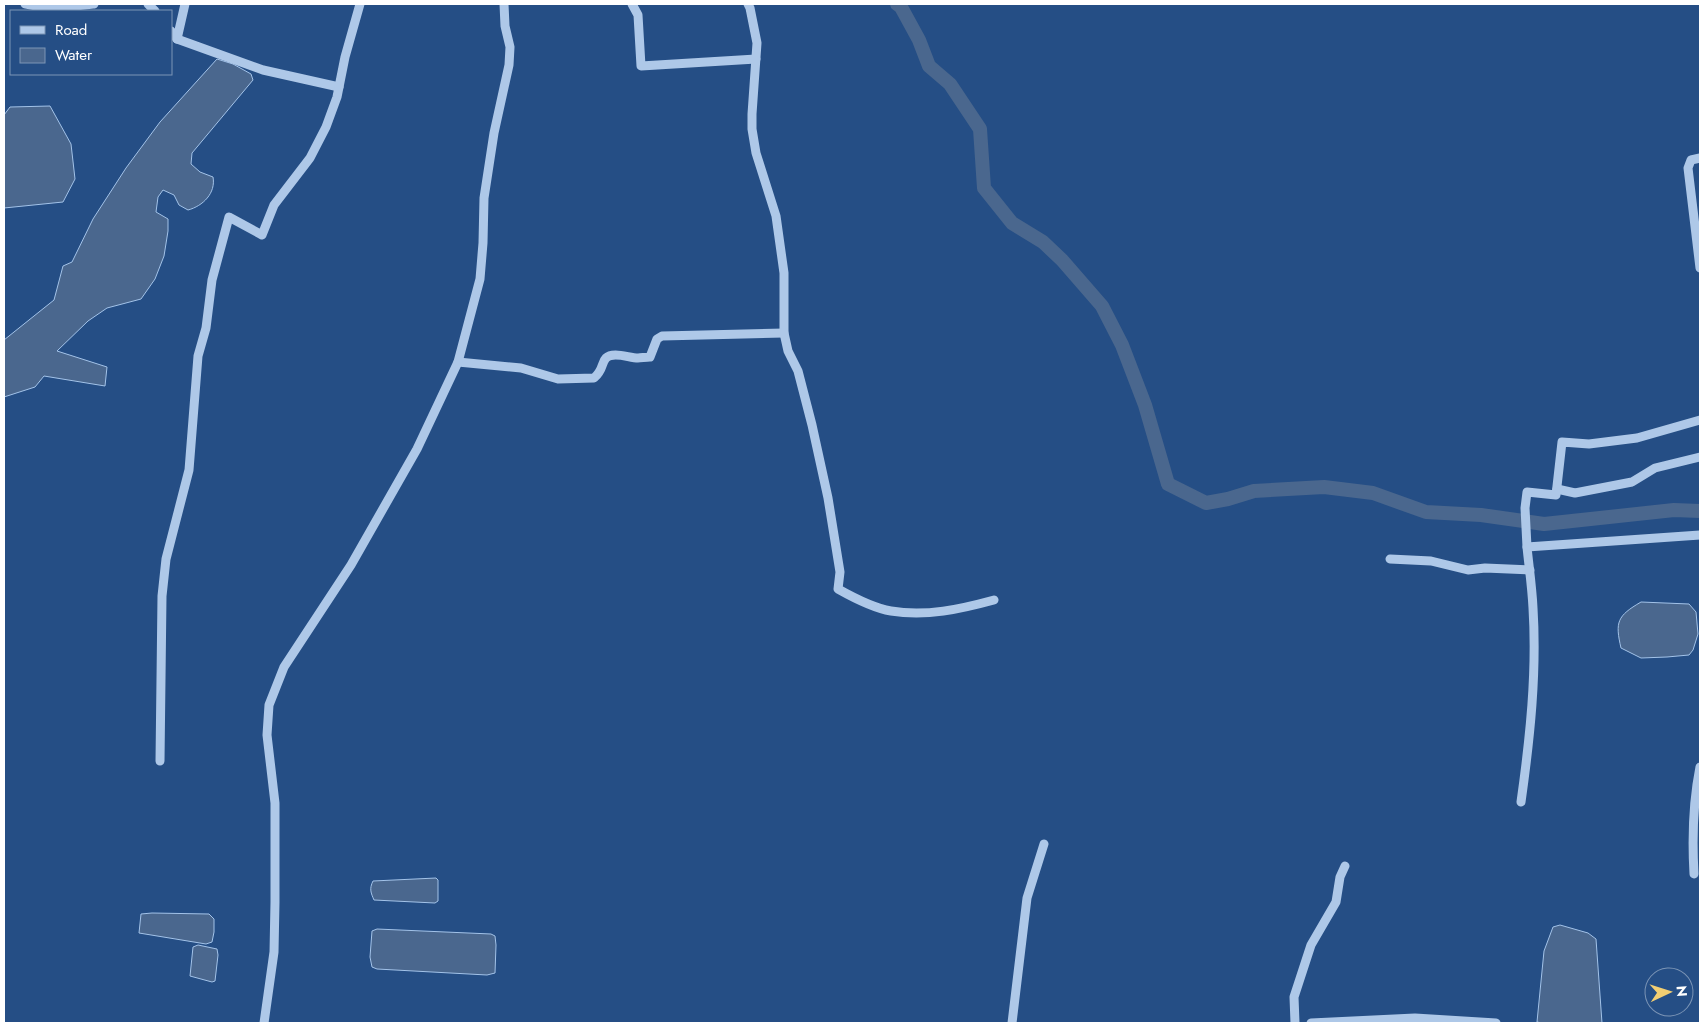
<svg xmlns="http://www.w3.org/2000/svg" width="1704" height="1027" viewBox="0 0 1704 1027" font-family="Jost,sans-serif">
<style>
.water{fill:#4a678e;stroke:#a3c3e9}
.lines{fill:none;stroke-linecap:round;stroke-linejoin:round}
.river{stroke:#4a678e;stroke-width:14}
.minor{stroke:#aec8e8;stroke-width:9}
</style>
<rect width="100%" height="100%" fill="#254e85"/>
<g class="water">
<path d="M217 59 233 64 251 74 253 80 192 153 191 164 200 172 213 177C216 193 203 206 188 210L179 205 174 195 163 190 158 197 156 212 168 219V231L164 256 155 279 141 299 107 308 88 321 57 351 107 367 105 386 44 376 35 387 4 397V340L54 300 63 266 72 262 93 219 126 168 160 122Z"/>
<polygon points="50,106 71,144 75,179 63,202 4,208 4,115 10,107"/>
<path d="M1641 602 1689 604 1696 612 1698 634 1693 650 1689 655 1667 657 1641 658 1621 648C1615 622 1617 616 1641 602Z"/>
<path d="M436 878 438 880V901L435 903 374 900C371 893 369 889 373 881Z"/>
<polygon points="152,913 209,914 214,919 214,932 212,942 206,944 139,933 141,914"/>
<polygon points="1560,925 1588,933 1596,939 1602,1023 1542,1023 1537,1022 1544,951 1553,927"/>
<polygon points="377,929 491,934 495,936 496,945 495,973 487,975 377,969 372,967 370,957 372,931"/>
<polygon points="198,945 217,949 218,955 215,981 212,982 190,976 193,947"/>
</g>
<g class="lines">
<polyline class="river" points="897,4 901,7 919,40 929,66 950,84 980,129 984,188 1012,223 1043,242 1062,260 1102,306 1122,345 1145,405 1168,484 1206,503 1228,499 1254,491 1324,487 1373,493 1426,512 1481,515 1544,524 1674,510 1700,511"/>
<g class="minor">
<path d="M25 4C49 10 71 7 94 4"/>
<polyline points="148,4 155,11"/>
<polyline points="632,4 638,15 641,66 756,59"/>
<path d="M748 4 750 8 757 43 752 114V129L756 153 776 216 784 273V333L788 351 798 371 812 425 828 498 840 572 838 589C854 598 873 608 891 611 926 617 961 609 994 600"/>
<polyline points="171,31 177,39 263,70 339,87"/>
<polyline points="177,39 185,4"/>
<polyline points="1700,158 1691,160 1688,168 1700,268"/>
<path d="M458 362 521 368 558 379 594 378C604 369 601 363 606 358 613 351 629 358 638 358 641 358 646 357 650 357L657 339 662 336 784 333"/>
<polyline points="1557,489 1575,493 1632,482 1655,468 1700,457"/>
<polyline points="1527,547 1525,508 1527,492 1556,495 1562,442 1589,444 1637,438 1700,420"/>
<polyline points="1390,559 1431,561 1468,570 1485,568 1530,570"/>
<polyline points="160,761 162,596 166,559 189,470 198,356 206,328 212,280 229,217 262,235 274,205 310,158 326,127 337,97 345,57 360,4"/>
<path d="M1521 802C1530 738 1537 673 1533 608 1532 587 1529 567 1527 547L1700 535"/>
<path d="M1694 874C1692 839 1693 802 1700 767"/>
<polyline points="264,1023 274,952 275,902 275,803 267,735 269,705 284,667 351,565 417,449 458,362 480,279 483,243 484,198 494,133 509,65 510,47 505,26 504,4"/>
<polyline points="1012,1023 1027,898 1044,844"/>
<polyline points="1295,1023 1294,997 1311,945 1336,902 1340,877 1345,866"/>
<polyline points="1311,1023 1415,1018 1496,1023"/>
</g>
</g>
<rect width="1704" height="1027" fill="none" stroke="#ffffff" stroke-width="10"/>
<rect x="10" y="10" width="162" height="65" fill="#254e85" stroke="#7c95b6"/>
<rect x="20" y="26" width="25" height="8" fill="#aec8e8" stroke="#7c95b6"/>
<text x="55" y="35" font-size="15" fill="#ffffff">Road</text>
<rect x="20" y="48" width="25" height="15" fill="#4a678e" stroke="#7c95b6"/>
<text x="55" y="60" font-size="15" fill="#ffffff">Water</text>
<g transform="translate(1669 992) rotate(86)"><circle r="24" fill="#254e85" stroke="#7c95b6"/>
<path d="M0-4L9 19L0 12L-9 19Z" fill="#f2ce72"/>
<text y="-8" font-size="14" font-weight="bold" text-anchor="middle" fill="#ffffff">N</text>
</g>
</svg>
